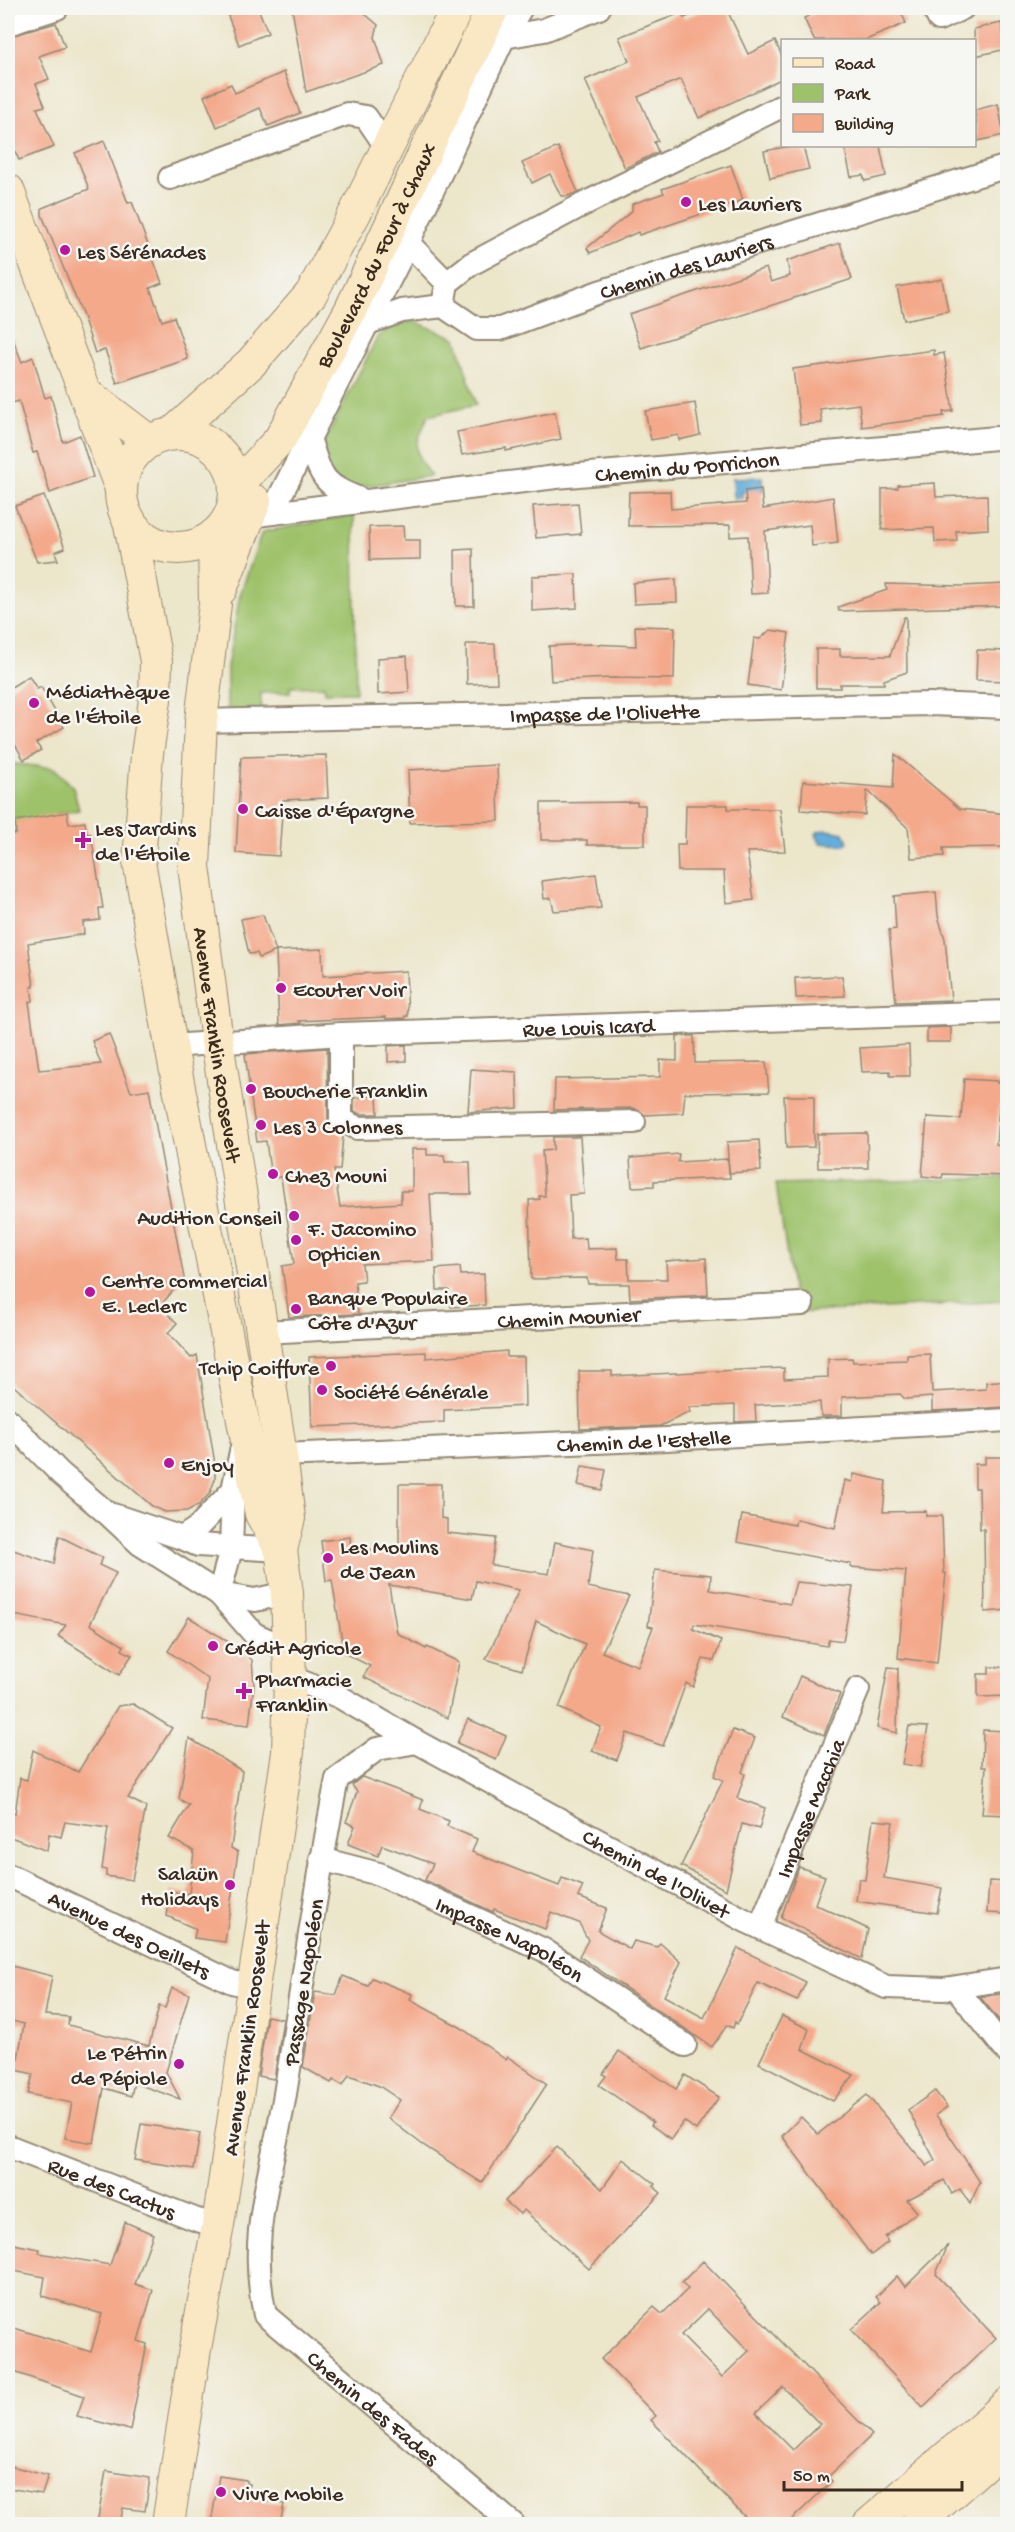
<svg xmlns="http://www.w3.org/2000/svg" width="1015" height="2532" viewBox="0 0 1015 2532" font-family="'Gochi Hand',sans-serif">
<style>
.green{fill:#9ec26b;stroke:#6c7644;stroke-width:1.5}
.water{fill:#64aedc;stroke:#506c7d;stroke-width:1.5}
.building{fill:#f4a98b;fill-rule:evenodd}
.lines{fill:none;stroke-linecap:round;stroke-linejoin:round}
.street-casing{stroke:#948874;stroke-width:26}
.secondary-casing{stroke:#948874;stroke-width:34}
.street{stroke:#fff;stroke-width:22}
.secondary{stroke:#fae7c3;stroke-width:32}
.poi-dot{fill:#b5179e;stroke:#f6f6f2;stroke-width:2}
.labels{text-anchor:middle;stroke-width:5;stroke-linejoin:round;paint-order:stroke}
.poi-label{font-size:22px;fill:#3b2a1e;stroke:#f6f6f2;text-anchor:start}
.street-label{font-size:22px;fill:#3b2a1e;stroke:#f6f6f2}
</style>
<rect width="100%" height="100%" fill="#f6f6f2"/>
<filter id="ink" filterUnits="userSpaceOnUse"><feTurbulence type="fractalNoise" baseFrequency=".0167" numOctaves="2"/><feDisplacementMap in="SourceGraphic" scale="12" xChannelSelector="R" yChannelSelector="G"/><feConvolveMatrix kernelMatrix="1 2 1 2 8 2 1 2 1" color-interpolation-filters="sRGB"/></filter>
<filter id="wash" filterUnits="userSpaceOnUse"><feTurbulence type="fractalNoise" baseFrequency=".008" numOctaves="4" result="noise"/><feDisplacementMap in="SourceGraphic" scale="24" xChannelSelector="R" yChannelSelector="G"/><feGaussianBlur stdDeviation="1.35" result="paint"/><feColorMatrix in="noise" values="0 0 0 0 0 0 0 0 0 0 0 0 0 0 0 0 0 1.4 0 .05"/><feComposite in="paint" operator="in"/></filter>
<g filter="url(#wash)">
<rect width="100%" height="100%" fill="#ece6cb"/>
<g class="green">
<path d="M399 322H416L456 338 476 405 428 416C416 445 410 450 431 476L354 488 331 480 317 456 378 336Z"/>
<polygon points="354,515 356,692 325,692 324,686 290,687 290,692 261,693 261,713 227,709 227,667 240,595 262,532"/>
<polygon points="8,763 54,768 73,787 79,810 56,814 56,819 8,835"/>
<polygon points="1007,1178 1007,1301 796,1313 776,1184"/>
</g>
<g class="water">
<polygon points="762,477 763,491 742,492 742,498 734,499 733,478"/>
<polygon points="827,830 844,833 848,842 844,845 820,843 816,834 819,831"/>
</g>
<g id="blocks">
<g class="building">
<polygon points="225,8 258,8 268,33 239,45"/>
<polygon points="292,8 358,8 378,25 375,37 384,65 306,92"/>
<polygon points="710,8 726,8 748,54 775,41 783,58 783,78 699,118 681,79 638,97 658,141 654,142 658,152 625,168 585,80 629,61 619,37 681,13 684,18"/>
<polygon points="826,8 899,8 906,23 866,40 814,40 804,18"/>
<polygon points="56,23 65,47 39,56 49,79 36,84 45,106 37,108 54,147 19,160 8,136 13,134 8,119 8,37"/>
<polygon points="1001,23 1007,49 975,56 974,29"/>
<polygon points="284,72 300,113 268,126 260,108 217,127 204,96 231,84 235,93"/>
<polygon points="998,104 1004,135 978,141 975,110"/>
<polygon points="104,141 128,203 132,202 162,283 150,288 162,321 174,317 188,359 117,383 105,350 95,353 83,316 42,215 42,208 89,189 75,153"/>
<polygon points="791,146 803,146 809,169 770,178 764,151"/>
<polygon points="844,146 880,146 886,176 865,181 863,175 851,177"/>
<polygon points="558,147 578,192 568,196 561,196 550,174 532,183 522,163"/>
<polygon points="731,165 743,200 639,235 638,232 590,253 587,248 632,211 632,204 664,193 662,189"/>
<polygon points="840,243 852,279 641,348 629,314 766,268 771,282 790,276 787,261"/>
<polygon points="942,279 948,311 904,320 897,287"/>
<polygon points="8,327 22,362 33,357 45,398 51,396 63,442 80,435 93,477 50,493 37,452 33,453 19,401 8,404"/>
<polygon points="934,350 934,355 944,353 953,411 943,412 944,416 862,427 859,404 820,409 822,423 800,425 793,369"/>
<polygon points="695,403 700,435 679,440 678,435 651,440 645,411"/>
<polygon points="555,412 561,439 506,451 506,448 462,455 457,432"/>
<polygon points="935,483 936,497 987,495 988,529 956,531 957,541 935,542 934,528 882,530 882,489 898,488 898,485"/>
<polygon points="761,489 763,509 833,497 838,543 812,546 810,525 765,531 768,593 751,594 748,536 730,537 730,525 628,526 629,492 670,491 671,509 746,503 745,491"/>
<polygon points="44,496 65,548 55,552 58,560 37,562 15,506"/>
<polygon points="578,503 581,534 536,538 533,506"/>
<polygon points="403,526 404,540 420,540 420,559 370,560 369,527"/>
<polygon points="473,549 474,606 456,606 455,550"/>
<polygon points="576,574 577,608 532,611 532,576"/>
<polygon points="676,579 677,602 634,604 633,583"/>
<polygon points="886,584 961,586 1006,584 1007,606 839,611 838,607 887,590"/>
<polygon points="904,617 906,617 907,672 884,680 884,684 840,684 840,688 816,688 816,649 840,649 840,656 890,656"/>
<polygon points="635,626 675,627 674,679 610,678 551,681 549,646 590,644 636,646"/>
<polygon points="770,630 789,633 781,690 748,685 754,638 760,639"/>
<polygon points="466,644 495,644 497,683 467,684"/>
<polygon points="977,650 1008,651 1008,681 976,680"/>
<polygon points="407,656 409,692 378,694 377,658"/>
<polygon points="29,676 37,689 41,687 64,727 36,743 41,750 24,760 8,732 8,689"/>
<polygon points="895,754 960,809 1008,814 1008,847 943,848 944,856 911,858 908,828 867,790 865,815 801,810 803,781 893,788"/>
<polygon points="326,755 328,798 283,800 279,856 236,853 241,757"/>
<polygon points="497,765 499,821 410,823 408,770"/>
<polygon points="637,802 637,805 645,805 645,845 587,845 587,840 541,840 541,803"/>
<polygon points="686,805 728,805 728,809 780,809 785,851 747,852 754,900 726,903 724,871 678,871 677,844 685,844"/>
<polygon points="67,812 69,824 85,822 87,834 91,834 103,908 99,908 100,920 83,922 84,934 28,943 34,987 31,987 33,1001 29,1002 39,1070 101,1064 92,1041 109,1034 131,1092 149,1089 184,1278 160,1306 177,1323 168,1333 191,1358 197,1355 215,1464 215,1479 210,1493 200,1504 187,1511 165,1512 152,1506 8,1381 8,835 16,834 15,821"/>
<polygon points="596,874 601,908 554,911 551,898 544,899 542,881"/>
<polygon points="936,892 938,916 945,939 951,1000 896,1002 889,930 896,929 894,896"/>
<polygon points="263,915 276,951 259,958 257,953 249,954 241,919"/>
<polygon points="322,949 323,976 406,971 408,1016 405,1016 405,1018 386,1019 386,1017 299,1021 301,1023 279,1025 276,951"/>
<polygon points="842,976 845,996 796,998 795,978"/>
<polygon points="951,1027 951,1042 927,1042 927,1028"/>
<polygon points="677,1036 694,1036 695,1063 766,1062 769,1092 685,1093 683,1113 645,1115 634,1108 554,1110 555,1079 660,1077 660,1060 677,1061"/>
<polygon points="406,1045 406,1061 388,1062 388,1046"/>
<polygon points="909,1045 910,1076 890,1076 890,1071 862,1072 860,1048"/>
<polygon points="327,1048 328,1120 330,1126 343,1136 340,1170 334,1170 340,1207 401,1203 401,1191 412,1191 412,1149 427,1149 427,1155 444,1155 445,1162 470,1162 471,1194 430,1194 434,1261 362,1264 364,1281 355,1282 358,1314 289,1317 282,1266 294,1264 281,1177 271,1178 266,1141 257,1142 245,1054"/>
<polygon points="471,1069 517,1072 518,1108 468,1112"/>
<polygon points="964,1079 997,1081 997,1083 1008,1084 1008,1106 999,1106 996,1144 1008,1146 1008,1176 943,1174 942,1178 922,1176 927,1117 961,1119"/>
<polygon points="377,1096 378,1114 360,1114 354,1111 354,1098"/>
<polygon points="784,1096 814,1096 814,1147 786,1148"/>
<polygon points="867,1133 868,1168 818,1168 817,1134"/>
<polygon points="553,1137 580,1137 584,1194 569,1195 571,1239 586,1238 587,1249 617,1248 618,1259 628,1259 629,1279 667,1279 666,1261 706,1258 708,1295 630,1299 629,1284 588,1284 587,1278 531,1279 529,1200 540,1199 539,1196 545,1196 542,1151 553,1150"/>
<polygon points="759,1140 761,1171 729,1173 727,1142"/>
<polygon points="679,1154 678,1162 728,1159 730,1178 654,1181 654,1186 632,1187 630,1158"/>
<polygon points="460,1267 461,1275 484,1274 485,1305 451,1307 449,1290 437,1290 436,1269"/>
<polygon points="507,1351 507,1357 524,1357 525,1406 444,1410 444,1422 312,1427 309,1357 426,1352 426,1358"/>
<polygon points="930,1354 932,1392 986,1389 986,1382 1008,1380 1008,1407 932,1411 932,1397 905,1399 900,1394 842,1397 842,1416 821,1416 820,1402 755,1405 756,1421 735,1422 735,1405 689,1407 690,1412 660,1426 580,1429 579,1371 612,1371 612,1376 784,1368 784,1379 828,1377 828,1359 852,1358 853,1362 907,1360 907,1355"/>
<polygon points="985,1457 1008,1457 1008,1610 985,1612 984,1529 980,1529 979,1488 975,1488 975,1464 985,1464"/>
<polygon points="582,1466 606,1470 602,1490 578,1485"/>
<polygon points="854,1474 886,1481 883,1512 926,1511 926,1516 942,1516 944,1573 946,1573 937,1663 898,1658 906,1571 850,1567 851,1564 737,1542 742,1515 795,1525 796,1519 835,1528 845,1480 852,1482"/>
<polygon points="399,1484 441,1484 441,1518 447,1519 447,1533 496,1538 491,1565 549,1574 555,1542 593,1550 588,1587 629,1596 602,1652 638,1666 653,1627 648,1626 655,1570 711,1575 710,1590 790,1604 796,1582 853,1587 843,1641 829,1639 827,1646 694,1624 693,1629 721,1641 714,1661 703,1659 693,1687 686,1683 663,1746 627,1733 617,1760 592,1751 601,1727 559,1708 585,1644 536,1621 522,1670 486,1659 519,1590 476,1581 472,1599 389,1585 397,1633 426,1649 427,1647 459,1662 448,1718 363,1677 370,1666 344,1653 332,1580 326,1581 321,1541 350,1537 351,1550 399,1550"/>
<polygon points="59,1536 103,1558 99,1565 116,1573 90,1624 124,1646 122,1650 132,1655 119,1675 58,1636 66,1625 8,1614 8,1548 54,1564"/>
<polygon points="189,1617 238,1648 252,1660 254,1684 249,1725 203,1720 208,1679 168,1651"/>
<polygon points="888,1667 898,1668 897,1733 877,1728"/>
<polygon points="989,1667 1008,1667 1008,1696 978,1697 978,1674 989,1674"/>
<polygon points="800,1676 840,1694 824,1735 783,1717"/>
<polygon points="133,1704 172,1728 128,1798 146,1807 132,1880 106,1876 106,1870 102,1869 108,1828 65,1822 61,1837 49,1834 47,1851 8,1836 8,1811 15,1814 20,1778 27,1780 33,1750 78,1772 118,1706"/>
<polygon points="468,1719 506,1736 496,1760 457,1743"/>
<polygon points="909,1726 928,1727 921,1767 902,1764"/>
<polygon points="733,1730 755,1738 742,1772 745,1774 737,1798 765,1808 759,1829 742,1824 726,1890 681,1866 723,1780 714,1776"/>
<polygon points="983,1730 1008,1731 1008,1815 982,1814 986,1767 982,1767"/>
<polygon points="189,1738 242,1771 231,1848 238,1852 225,1942 194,1938 196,1929 167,1916 171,1891 189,1894 194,1851 169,1838 189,1805 179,1799"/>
<polygon points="362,1777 423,1800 420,1809 449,1821 447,1826 477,1839 472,1852 559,1886 562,1878 583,1886 578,1897 607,1908 598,1931 630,1949 634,1941 657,1947 660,1943 681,1962 664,1996 704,2018 738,1948 806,1982 797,2001 758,1983 737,2024 735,2022 733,2028 727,2025 712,2047 579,1956 588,1940 579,1923 551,1912 545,1929 494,1909 493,1912 425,1880 433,1864 382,1845 378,1856 348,1844 355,1826 346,1822 357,1792 352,1785"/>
<polygon points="873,1820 893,1822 884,1878 942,1888 937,1913 856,1901 859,1879 865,1880"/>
<polygon points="799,1867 825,1876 815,1904 868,1929 862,1959 781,1918"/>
<polygon points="989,1881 1008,1882 1008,1914 987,1913"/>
<polygon points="8,1965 52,1976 45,2015 69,2017 68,2025 149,2046 159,2006 165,2008 172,1988 189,1994 166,2072 180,2099 134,2083 131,2096 104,2088 94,2143 65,2138 72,2103 28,2094 33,2074 16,2070 24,2024 8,2020"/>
<polygon points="343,1976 368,1986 372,1978 412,1994 410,2000 460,2027 506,2060 508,2057 547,2084 482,2183 423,2145 388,2118 400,2100 379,2086 349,2075 343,2085 333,2080 331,2083 303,2067 315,1992 336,1995"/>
<polygon points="1008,1993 1008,2031 980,1997"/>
<polygon points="267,2016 283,2019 274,2079 258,2076"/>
<polygon points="782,2016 809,2029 802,2049 854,2075 833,2101 759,2063"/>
<polygon points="619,2051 676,2089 685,2075 719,2097 696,2130 684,2121 671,2139 651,2125 653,2122 599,2085 606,2076 603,2074"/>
<polygon points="935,2091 947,2107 936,2115 980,2182 970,2204 960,2189 952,2194 944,2180 907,2200 917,2212 885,2237 888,2242 871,2255 782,2136 801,2117 818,2134 867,2095 927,2166 935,2160 908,2110"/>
<polygon points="141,2124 200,2133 194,2169 135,2160"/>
<polygon points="557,2147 602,2189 623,2159 655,2184 653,2186 661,2193 589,2269 524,2210 520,2214 505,2201"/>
<polygon points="125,2222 153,2234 135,2284 153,2290 138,2341 147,2344 130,2430 77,2416 84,2396 8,2370 8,2326 91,2352 102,2314 42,2296 45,2277 8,2270 8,2243 40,2249 39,2253 110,2265"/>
<polygon points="948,2245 936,2274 996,2338 923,2407 851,2330 881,2302 876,2297 897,2276 905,2287"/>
<path d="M703 2261 872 2435 828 2477 832 2481 787 2524H752L651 2420 656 2416 601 2359 654 2307 662 2314 688 2289 682 2282ZM708 2309 749 2351 722 2377 681 2335ZM783 2387 820 2424 793 2450 756 2413Z"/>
<polygon points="11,2466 48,2476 42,2494 8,2488"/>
<polygon points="106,2471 150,2478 145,2511 123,2508 120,2524 97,2524"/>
<polygon points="219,2476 246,2480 246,2483 249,2484 246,2498 284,2504 280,2524 211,2524"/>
</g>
</g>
</g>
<g filter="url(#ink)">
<use href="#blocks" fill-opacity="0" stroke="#948874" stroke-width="1.5"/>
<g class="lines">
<g class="street-casing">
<g id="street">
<polyline points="933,8 939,19 963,8"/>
<polyline points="8,24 57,8"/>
<polyline points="504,37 544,30 599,8"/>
<polyline points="170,178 347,114 366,117 387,148"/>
<polyline points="408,243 447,283"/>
<polyline points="443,306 447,283 471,264 582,205 782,106"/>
<path id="s1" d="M368 323 402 311 443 306 477 329H500L599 292 1008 166"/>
<path d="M310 441C322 480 324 485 362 500"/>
<polyline points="272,512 408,243 504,37 521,8"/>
<path id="s2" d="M249 516 556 477 1008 437"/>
<path id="s3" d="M201 721 930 704 1008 707"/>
<polyline points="341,1034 341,1119 357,1128 634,1122"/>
<path id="s4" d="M171 1046 341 1034 1008 1012"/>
<path id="s5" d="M263 1332 802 1304"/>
<polyline points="8,1420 61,1474 108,1514 140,1544 219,1594 254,1634 288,1649"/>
<path id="s6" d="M281 1455 667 1439 1008 1420"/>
<polyline points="113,1515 182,1538 198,1545 281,1550"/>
<polyline points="182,1538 197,1528 233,1490"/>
<polyline points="219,1594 231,1549 233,1490 243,1442"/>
<polyline points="219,1594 255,1600 287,1593"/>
<path id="s7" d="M290 1677 340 1697 417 1742 746 1921 886 1987 944 1989 1008 1979"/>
<path id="s8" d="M417 1742 377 1749 337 1779C316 1884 302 1989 285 2094 272 2173 247 2234 265 2315L513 2524"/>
<path id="s9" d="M321 1859 379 1874 544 1950 685 2045"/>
<path id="s10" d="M8 1875 232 1982 253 1987"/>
<path id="s11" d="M760 1927 858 1689"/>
<polyline points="956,1988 1008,2053"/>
<path id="s12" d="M8 2146 197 2220 218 2225"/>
</g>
</g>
<g class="secondary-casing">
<g id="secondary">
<polyline points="8,190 121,489"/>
<polyline points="86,393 149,441"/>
<polyline points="172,434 251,363 311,294 355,213 457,8"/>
<circle cx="178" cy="491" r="57"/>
<path id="s13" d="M235 488 280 439 350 311 493 8"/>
<polyline points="129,519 156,661 155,700 147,754 139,861 171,1046 261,1514 281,1550 287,1593 290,1677 288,1752 218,2225 195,2349 168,2524"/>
<path id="s14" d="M214 535 215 604 201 721 194 866 217 1041 281 1455 289 1518 281 1550"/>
<polyline points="221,589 255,501"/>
<polyline points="869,2524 1008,2404"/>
<polyline points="917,2524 1008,2443"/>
</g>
</g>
<use href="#street" class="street"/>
<use href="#secondary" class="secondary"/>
</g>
</g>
<g class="poi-dot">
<circle cx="686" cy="202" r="6"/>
<circle cx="65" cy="250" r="6"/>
<circle cx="34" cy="703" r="6"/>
<circle cx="243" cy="809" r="6"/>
<path d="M80 831h6v6h6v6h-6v6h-6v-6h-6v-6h6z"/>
<circle cx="281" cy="988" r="6"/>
<circle cx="251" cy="1089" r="6"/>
<circle cx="261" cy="1125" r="6"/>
<circle cx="273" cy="1174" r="6"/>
<circle cx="294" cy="1216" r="6"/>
<circle cx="296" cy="1240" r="6"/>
<circle cx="90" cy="1292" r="6"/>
<circle cx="296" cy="1309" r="6"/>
<circle cx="331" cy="1366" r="6"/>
<circle cx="322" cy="1390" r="6"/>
<circle cx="169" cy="1463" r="6"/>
<circle cx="328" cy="1558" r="6"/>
<circle cx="213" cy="1646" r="6"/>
<path d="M241 1682h6v6h6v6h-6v6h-6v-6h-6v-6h6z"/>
<circle cx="230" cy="1885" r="6"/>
<circle cx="179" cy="2064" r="6"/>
<circle cx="221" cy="2492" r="6"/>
</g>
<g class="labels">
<g class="poi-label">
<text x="698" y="210">Les Lauriers</text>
<text x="77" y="258">Les Sérénades</text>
<text x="46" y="698">Médiathèque<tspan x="46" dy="25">de l'Étoile</tspan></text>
<text x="255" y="817">Caisse d'Épargne</text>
<text x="95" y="835">Les Jardins<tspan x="95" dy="25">de l'Étoile</tspan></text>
<text x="293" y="996">Ecouter Voir</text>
<text x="263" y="1097">Boucherie Franklin</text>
<text x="273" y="1133">Les 3 Colonnes</text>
<text x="285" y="1182">Chez Mouni</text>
<text x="282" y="1224" text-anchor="end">Audition Conseil</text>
<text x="308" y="1235">F. Jacomino<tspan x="308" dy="25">Opticien</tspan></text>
<text x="102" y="1287">Centre commercial<tspan x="102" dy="25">E. Leclerc</tspan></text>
<text x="308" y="1304">Banque Populaire<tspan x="308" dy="25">Côte d'Azur</tspan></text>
<text x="319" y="1374" text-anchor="end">Tchip Coiffure</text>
<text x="334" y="1398">Société Générale</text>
<text x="181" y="1471">Enjoy</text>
<text x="340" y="1553">Les Moulins<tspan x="340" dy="25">de Jean</tspan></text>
<text x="225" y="1654">Crédit Agricole</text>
<text x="256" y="1686">Pharmacie<tspan x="256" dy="25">Franklin</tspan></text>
<text x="218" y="1880" text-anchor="end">Salaün<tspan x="218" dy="25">Holidays</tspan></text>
<text x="167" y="2059" text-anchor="end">Le Pétrin<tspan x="167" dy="25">de Pépiole</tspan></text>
<text x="233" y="2500">Vivre Mobile</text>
</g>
<g class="street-label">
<text dy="8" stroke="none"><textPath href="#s13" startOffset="274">Boulevard du Four à Chaux</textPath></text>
<text dy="8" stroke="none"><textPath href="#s1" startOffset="338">Chemin des Lauriers</textPath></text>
<text dy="8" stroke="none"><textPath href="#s2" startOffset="441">Chemin du Porrichon</textPath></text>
<text dy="8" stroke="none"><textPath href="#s3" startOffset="404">Impasse de l'Olivette</textPath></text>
<text dy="8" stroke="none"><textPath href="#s4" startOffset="418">Rue Louis Icard</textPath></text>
<text dy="8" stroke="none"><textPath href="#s14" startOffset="512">Avenue Franklin Roosevelt</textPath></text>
<text dy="8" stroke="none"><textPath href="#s5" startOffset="306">Chemin Mounier</textPath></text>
<text dy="8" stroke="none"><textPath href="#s6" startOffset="363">Chemin de l'Estelle</textPath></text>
<text dy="8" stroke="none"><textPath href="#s11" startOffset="129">Impasse Macchia</textPath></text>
<text dy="8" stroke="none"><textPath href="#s7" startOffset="416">Chemin de l'Olivet</textPath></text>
<text dy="8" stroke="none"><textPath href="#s10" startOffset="135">Avenue des Oeillets</textPath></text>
<text dy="8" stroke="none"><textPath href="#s9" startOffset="206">Impasse Napoléon</textPath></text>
<text transform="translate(302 1982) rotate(-81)" y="8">Passage Napoléon</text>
<text transform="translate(245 2038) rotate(-82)" y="8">Avenue Franklin Roosevelt</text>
<text dy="8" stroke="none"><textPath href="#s12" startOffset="112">Rue des Cactus</textPath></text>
<text dy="8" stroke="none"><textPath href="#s8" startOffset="776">Chemin des Fades</textPath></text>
</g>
</g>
<rect width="1015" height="2532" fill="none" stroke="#f6f6f2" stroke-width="30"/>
<rect x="781" y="39" width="195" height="108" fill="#f6f6f2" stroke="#aba49d" stroke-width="1.5"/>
<rect x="793" y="58" width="30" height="9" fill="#fae7c3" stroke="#aba49d" stroke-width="1.5"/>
<text x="835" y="69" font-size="18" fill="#3b2a1e">Road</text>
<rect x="793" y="84" width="30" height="18" fill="#9ec26b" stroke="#aba49d" stroke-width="1.5"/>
<text x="835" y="99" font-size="18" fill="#3b2a1e">Park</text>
<rect x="793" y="114" width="30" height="18" fill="#f4a98b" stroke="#aba49d" stroke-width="1.5"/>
<text x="835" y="129" font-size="18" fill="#3b2a1e">Building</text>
<path d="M784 2481v9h178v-9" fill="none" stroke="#3b2a1e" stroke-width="3"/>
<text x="793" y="2481" font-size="18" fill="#3b2a1e" stroke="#f6f6f2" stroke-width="4.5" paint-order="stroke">50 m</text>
</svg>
